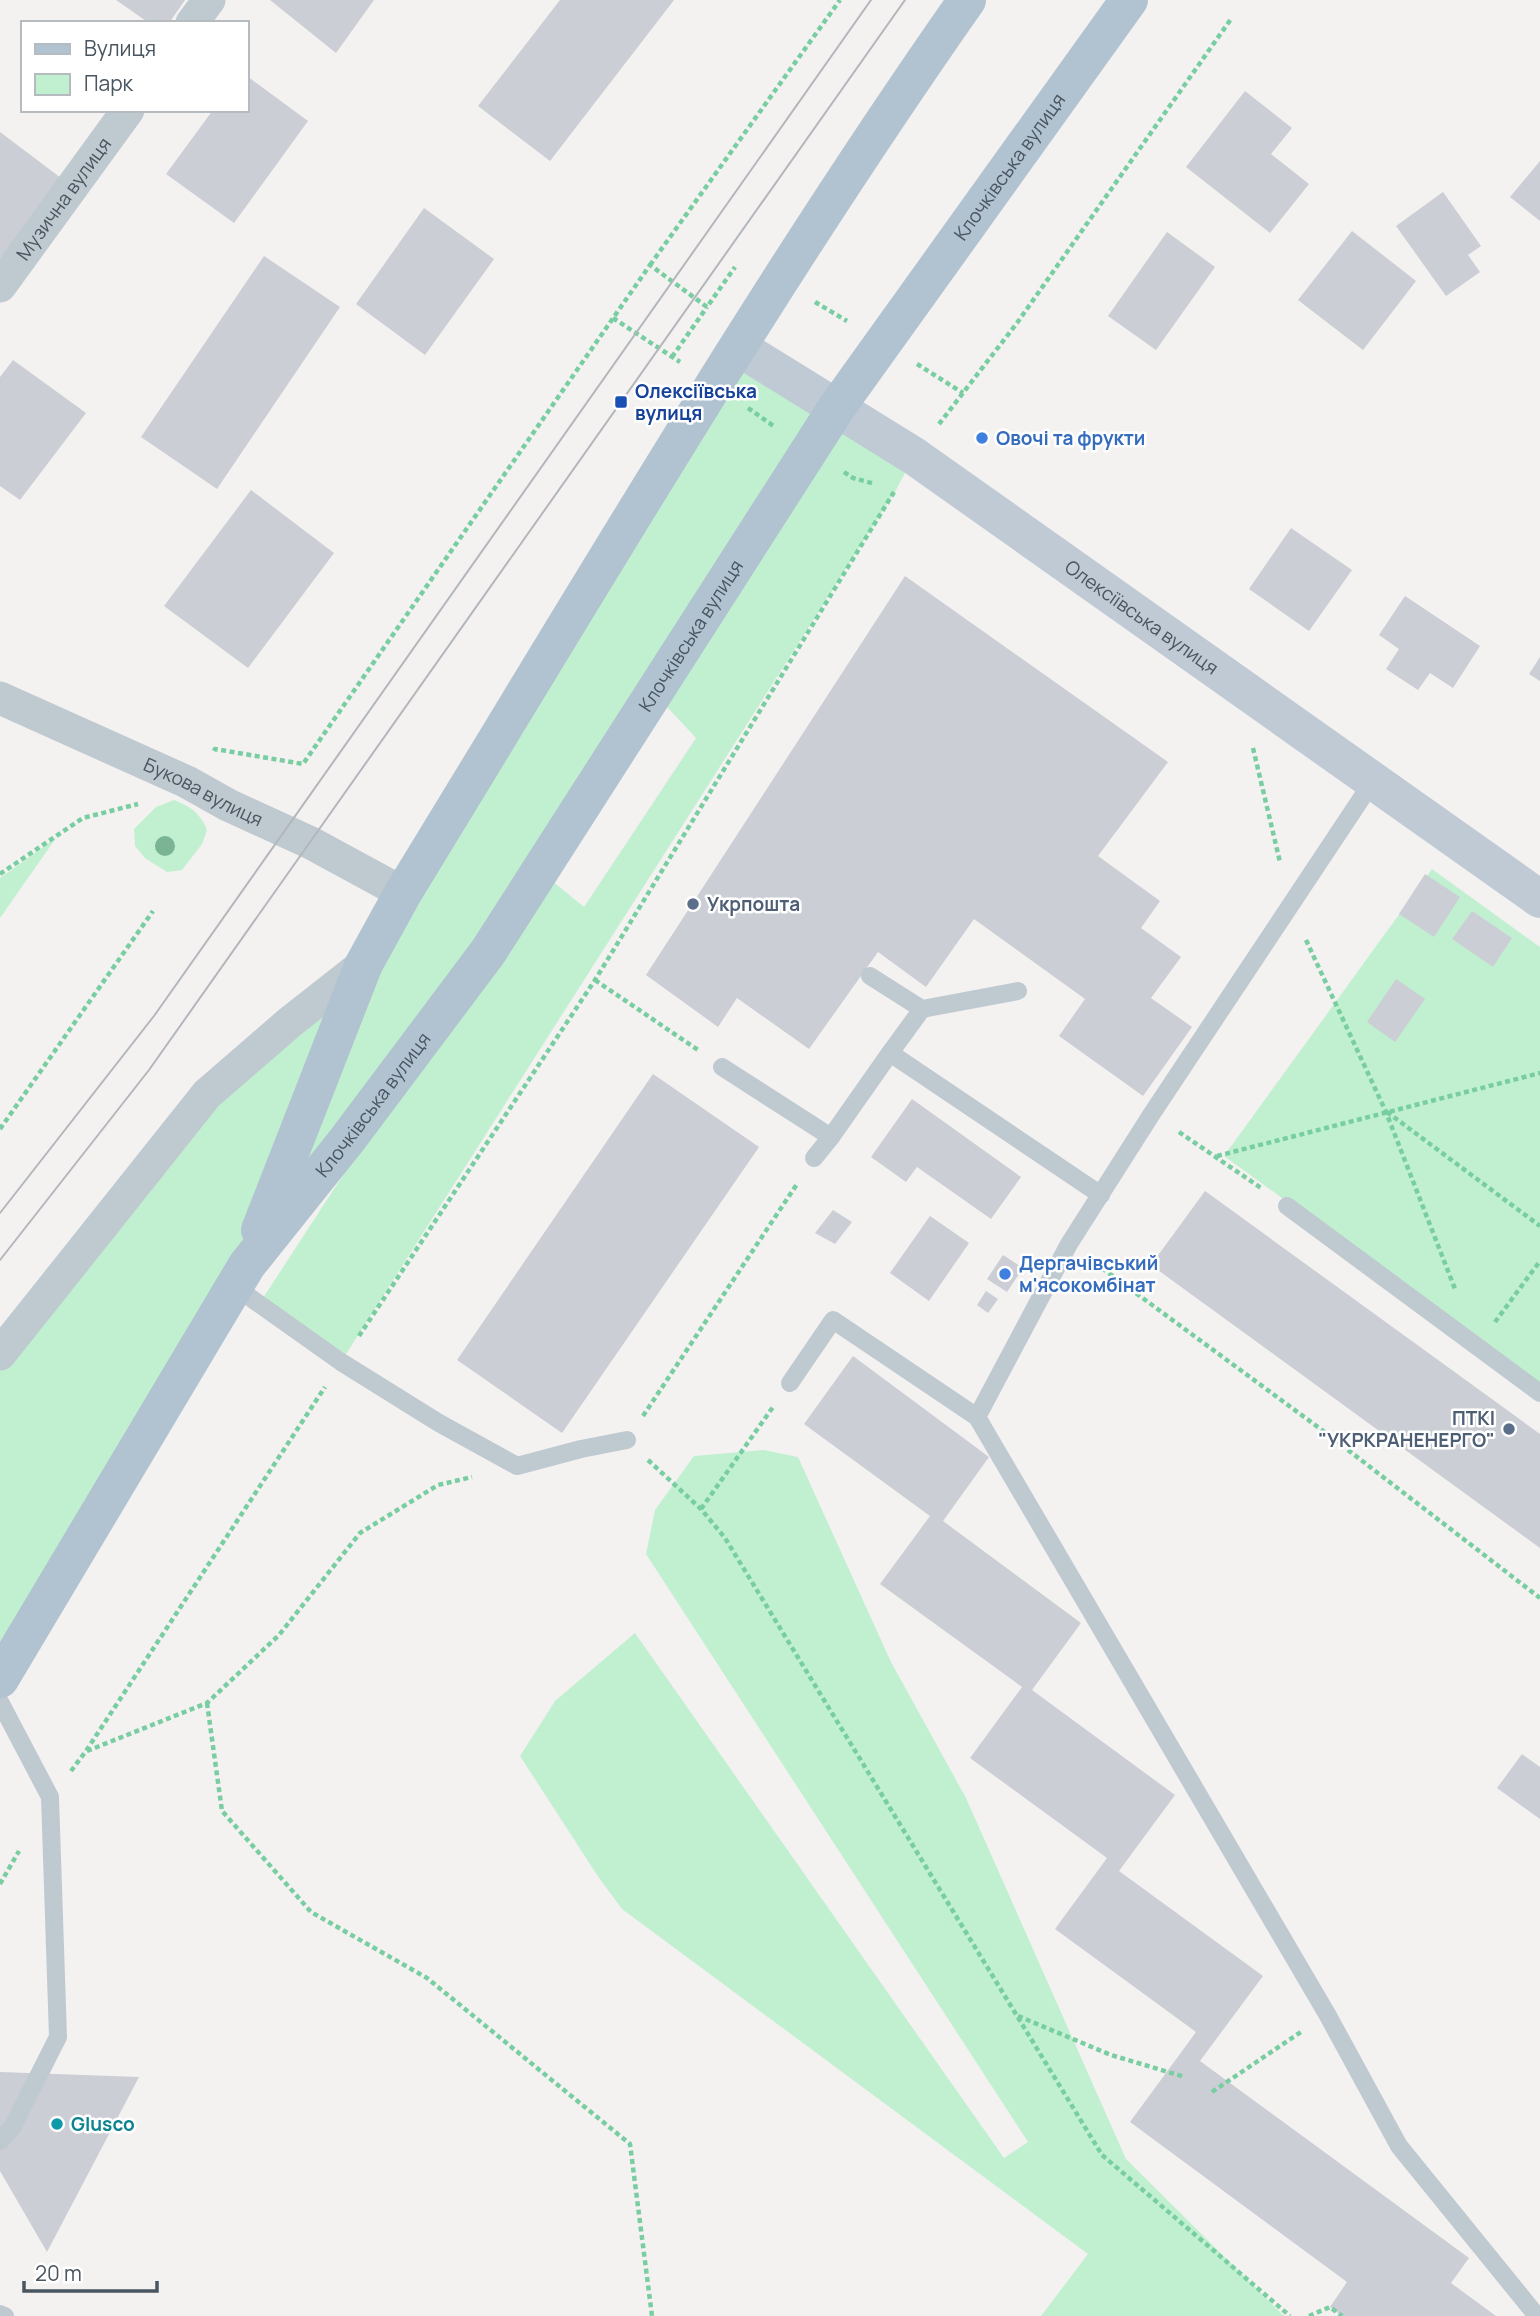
<svg xmlns="http://www.w3.org/2000/svg" width="1540" height="2316" viewBox="0 0 1540 2316" font-family="Manrope,sans-serif">
<style>
.green{fill:#c1f0d1;fill-rule:evenodd}
.building{fill:#cbced4}
.lines{fill:none;stroke-linecap:round;stroke-linejoin:round}
.path{stroke:#78cea1;stroke-width:4.5;stroke-dasharray:5 3.5;stroke-linecap:butt}
.lane{stroke:#bfc9d0;stroke-width:18}
.street{stroke:#bfc9d0;stroke-width:33}
.secondary{stroke:#bfcad5;stroke-width:38}
.primary{stroke:#b1c2d0;stroke-width:38}
.tram{stroke:#b3b7bb;stroke-width:2}
.tree{fill:#7bb495}
.transit-dot{fill:#1a4fb4;stroke:#fff;stroke-width:2.5}
.shop-dot{fill:#3f7fe0;stroke:#fff;stroke-width:2.5}
.service-dot{fill:#5c6f8a;stroke:#fff;stroke-width:2.5}
.culture-dot{fill:#0f9aa8;stroke:#fff;stroke-width:2.5}
.labels{text-anchor:middle;stroke-width:5;stroke-linejoin:round;paint-order:stroke}
.street-label{font-size:19px;fill:#49555f;stroke:#fff}
.transit-label{font-size:19px;font-weight:bold;fill:#164399;stroke:#fff;text-anchor:start}
.shop-label{font-size:19px;font-weight:bold;fill:#366cbe;stroke:#fff;text-anchor:start}
.service-label{font-size:19px;font-weight:bold;fill:#4e5e75;stroke:#fff;text-anchor:start}
.culture-label{font-size:19px;font-weight:bold;fill:#0d838f;stroke:#fff;text-anchor:start}
</style>
<rect width="100%" height="100%" fill="#f4f1f1"/>
<g class="green">
<path d="M738 347 914 456 896 490 341 1362 261 1301 480 965 347 1140 0 1679V1354L403 893ZM654 693 696 738 584 907 540 871Z"/>
<path d="M174 800C191 807 200 813 207 830L202 844 182 870 167 872 145 858 135 846 134 829 156 807Z"/>
<polygon points="56,838 0,918 0,878"/>
<polygon points="1432,869 1540,947 1540,1385 1224,1156"/>
<polygon points="764,1450 798,1457 891,1662 966,1798 1126,2159 1284,2316 1041,2316 1088,2254 622,1909 599,1878 520,1756 555,1701 635,1633 1004,2158 1028,2142 646,1554 655,1510 694,1456"/>
</g>
<g class="building">
<polygon points="116,0 185,0 169,23 149,23"/>
<polygon points="270,0 374,0 336,53"/>
<polygon points="560,0 674,0 550,161 478,106"/>
<polygon points="247,76 308,121 234,223 166,174 213,110 247,110"/>
<polygon points="1245,91 1292,128 1271,154 1309,184 1270,233 1186,167"/>
<polygon points="0,132 61,178 0,258"/>
<polygon points="1540,161 1540,221 1510,197"/>
<polygon points="1443,192 1481,246 1468,255 1480,272 1446,296 1396,226"/>
<polygon points="424,208 494,259 425,355 356,304"/>
<polygon points="1352,231 1416,281 1363,350 1298,300"/>
<polygon points="1167,232 1215,267 1156,350 1108,316"/>
<polygon points="264,256 340,307 217,489 141,437"/>
<polygon points="13,360 86,413 20,500 0,486 0,377"/>
<polygon points="251,490 334,553 248,668 164,606"/>
<polygon points="1291,528 1352,570 1309,631 1249,589"/>
<polygon points="905,576 1168,762 1098,856 1160,901 1141,928 1181,957 1151,998 1192,1027 1143,1096 1059,1036 1085,999 974,919 926,987 878,952 809,1049 737,998 718,1027 646,975"/>
<polygon points="1405,596 1480,646 1453,688 1430,673 1418,690 1386,669 1399,649 1379,635"/>
<polygon points="1540,657 1540,681 1529,674"/>
<polygon points="1425,874 1460,897 1434,937 1399,914"/>
<polygon points="1472,911 1512,938 1493,967 1452,939"/>
<polygon points="1396,979 1425,999 1395,1042 1367,1022"/>
<polygon points="653,1074 759,1147 562,1433 457,1360"/>
<polygon points="912,1099 1021,1177 991,1219 917,1167 906,1182 871,1157"/>
<polygon points="1205,1191 1540,1434 1540,1548 1151,1265"/>
<polygon points="833,1210 852,1222 835,1244 815,1233"/>
<polygon points="930,1216 969,1243 929,1301 890,1273"/>
<polygon points="1003,1255 1023,1268 1007,1292 987,1279"/>
<polygon points="986,1291 998,1299 988,1313 977,1305"/>
<polygon points="853,1356 989,1457 943,1521 1081,1623 1032,1690 1175,1795 1119,1871 1263,1976 1200,2061 1469,2258 1451,2283 1496,2316 1342,2316 1330,2307 1347,2282 1130,2122 1196,2032 1055,1929 1107,1858 970,1758 1022,1687 880,1584 930,1516 804,1424"/>
<polygon points="1522,1754 1540,1767 1540,1819 1497,1788"/>
<polygon points="0,2072 139,2077 47,2252 0,2171"/>
</g>
<g class="lines">
<g class="path">
<polyline points="650,265 840,0"/>
<polyline points="815,302 847,321"/>
<polyline points="613,318 680,362"/>
<polyline points="672,357 707,307"/>
<polyline points="917,364 963,393"/>
<polyline points="748,408 775,427"/>
<polyline points="939,424 1017,323 1231,19"/>
<polyline points="844,472 853,478 875,484"/>
<polyline points="1253,748 1280,862"/>
<polyline points="214,751 215,749 303,764 650,265 707,307 735,267"/>
<polyline points="0,874 83,818 138,804"/>
<polyline points="1306,940 1386,1112 1455,1289"/>
<polyline points="595,980 698,1050"/>
<polyline points="1387,1112 1540,1226"/>
<polyline points="0,1129 153,911"/>
<polyline points="1179,1132 1261,1188"/>
<polyline points="1217,1156 1540,1073"/>
<polyline points="1095,1263 1326,1433 1540,1598"/>
<polyline points="1495,1322 1540,1261"/>
<polyline points="359,1336 595,980 894,492"/>
<polyline points="643,1416 797,1184"/>
<polyline points="648,1460 701,1509 725,1538 1102,2155 1290,2316"/>
<polyline points="701,1509 773,1407"/>
<polyline points="207,1703 222,1811 311,1912 427,1978 630,2144 652,2316"/>
<polyline points="87,1751 207,1703 279,1635 360,1533 438,1485 472,1477"/>
<polyline points="71,1771 86,1751 325,1387"/>
<polyline points="0,1884 19,1851"/>
<polyline points="1018,2016 1111,2055 1185,2077"/>
<polyline points="1212,2092 1301,2032"/>
<polyline points="1309,2316 1330,2307 1342,2316"/>
</g>
<g class="lane">
<polyline points="1373,781 1151,1115 1069,1244 977,1417 1327,2014 1399,2146 1537,2316"/>
<polyline points="870,976 922,1009 1018,991"/>
<polyline points="922,1009 890,1053 1101,1195"/>
<polyline points="722,1067 831,1137 890,1053"/>
<polyline points="814,1158 831,1137"/>
<polyline points="1287,1206 1540,1393"/>
<polyline points="234,1286 341,1362 439,1423 517,1466 581,1449 627,1440"/>
<polyline points="790,1383 833,1320 977,1417"/>
<polyline points="0,1702 50,1797 58,2037 13,2126 0,2141"/>
<polyline points="0,2314 5,2316"/>
</g>
<g class="street">
<polyline points="192,23 209,0"/>
<path id="s1" d="M0 286 128 110"/>
<path id="s2" d="M0 698 187 782 228 805 311 843 403 893"/>
<polyline points="0,1354 207,1094 289,1023 364,964"/>
</g>
<path class="secondary" id="s3" d="M738 347 914 456 1540 899"/>
<g class="primary">
<path d="M260 1230 364 964 403 893C587 593 765 288 967 0"/>
<path id="s4" d="M0 1679 247 1265 347 1140 488 952 837 407 1129 0"/>
</g>
<g class="tram">
<polyline points="0,1213 154,1016 871,0"/>
<polyline points="0,1260 149,1070 905,0"/>
</g>
</g>
<circle class="tree" cx="165" cy="846" r="10"/>
<rect class="transit-dot" x="614" y="395" width="14" height="14" rx="3.5"/>
<g class="shop-dot">
<circle cx="982" cy="438" r="7"/>
<circle cx="1005" cy="1274" r="7"/>
</g>
<g class="service-dot">
<circle cx="693" cy="904" r="7"/>
<circle cx="1509" cy="1429" r="7"/>
</g>
<circle class="culture-dot" cx="57" cy="2124" r="7"/>
<g class="labels">
<g class="street-label">
<text dy="7" stroke="none"><textPath href="#s4" startOffset="1820">Клочківська вулиця</textPath></text>
<text dy="7" stroke="none"><textPath href="#s1" startOffset="108">Музична вулиця</textPath></text>
<text dy="7" stroke="none"><textPath href="#s3" startOffset="486">Олексіївська вулиця</textPath></text>
<text dy="7" stroke="none"><textPath href="#s4" startOffset="1253">Клочківська вулиця</textPath></text>
<text dy="7" stroke="none"><textPath href="#s2" startOffset="224">Букова вулиця</textPath></text>
<text dy="7" stroke="none"><textPath href="#s4" startOffset="686">Клочківська вулиця</textPath></text>
</g>
<g class="transit-label">
<text x="635" y="398">Олексіївська<tspan x="635" dy="22">вулиця</tspan></text>
</g>
<g class="shop-label">
<text x="996" y="445">Овочі та фрукти</text>
<text x="1019" y="1270">Дергачівський<tspan x="1019" dy="22">м'ясокомбінат</tspan></text>
</g>
<g class="service-label">
<text x="707" y="911">Укрпошта</text>
<text x="1495" y="1425" text-anchor="end">ПТКІ<tspan x="1495" dy="22">"УКРКРАНЕНЕРГО"</tspan></text>
</g>
<g class="culture-label">
<text x="71" y="2131">Glusco</text>
</g>
</g>
<rect x="21" y="21" width="228" height="91" fill="#ffffff" stroke="#b6bbbf" stroke-width="2"/>
<rect x="35" y="44" width="35" height="10" fill="#b1c2d0" stroke="#b6bbbf" stroke-width="2"/>
<text x="84" y="56" font-size="21" fill="#49555f">Вулиця</text>
<rect x="35" y="74" width="35" height="21" fill="#c1f0d1" stroke="#b6bbbf" stroke-width="2"/>
<text x="84" y="91" font-size="21" fill="#49555f">Парк</text>
<path d="M24 2281v10h133v-10" fill="none" stroke="#49555f" stroke-width="3.5"/>
<text x="35" y="2281" font-size="21" fill="#49555f" stroke="#ffffff" stroke-width="5" paint-order="stroke">20 m</text>
</svg>
